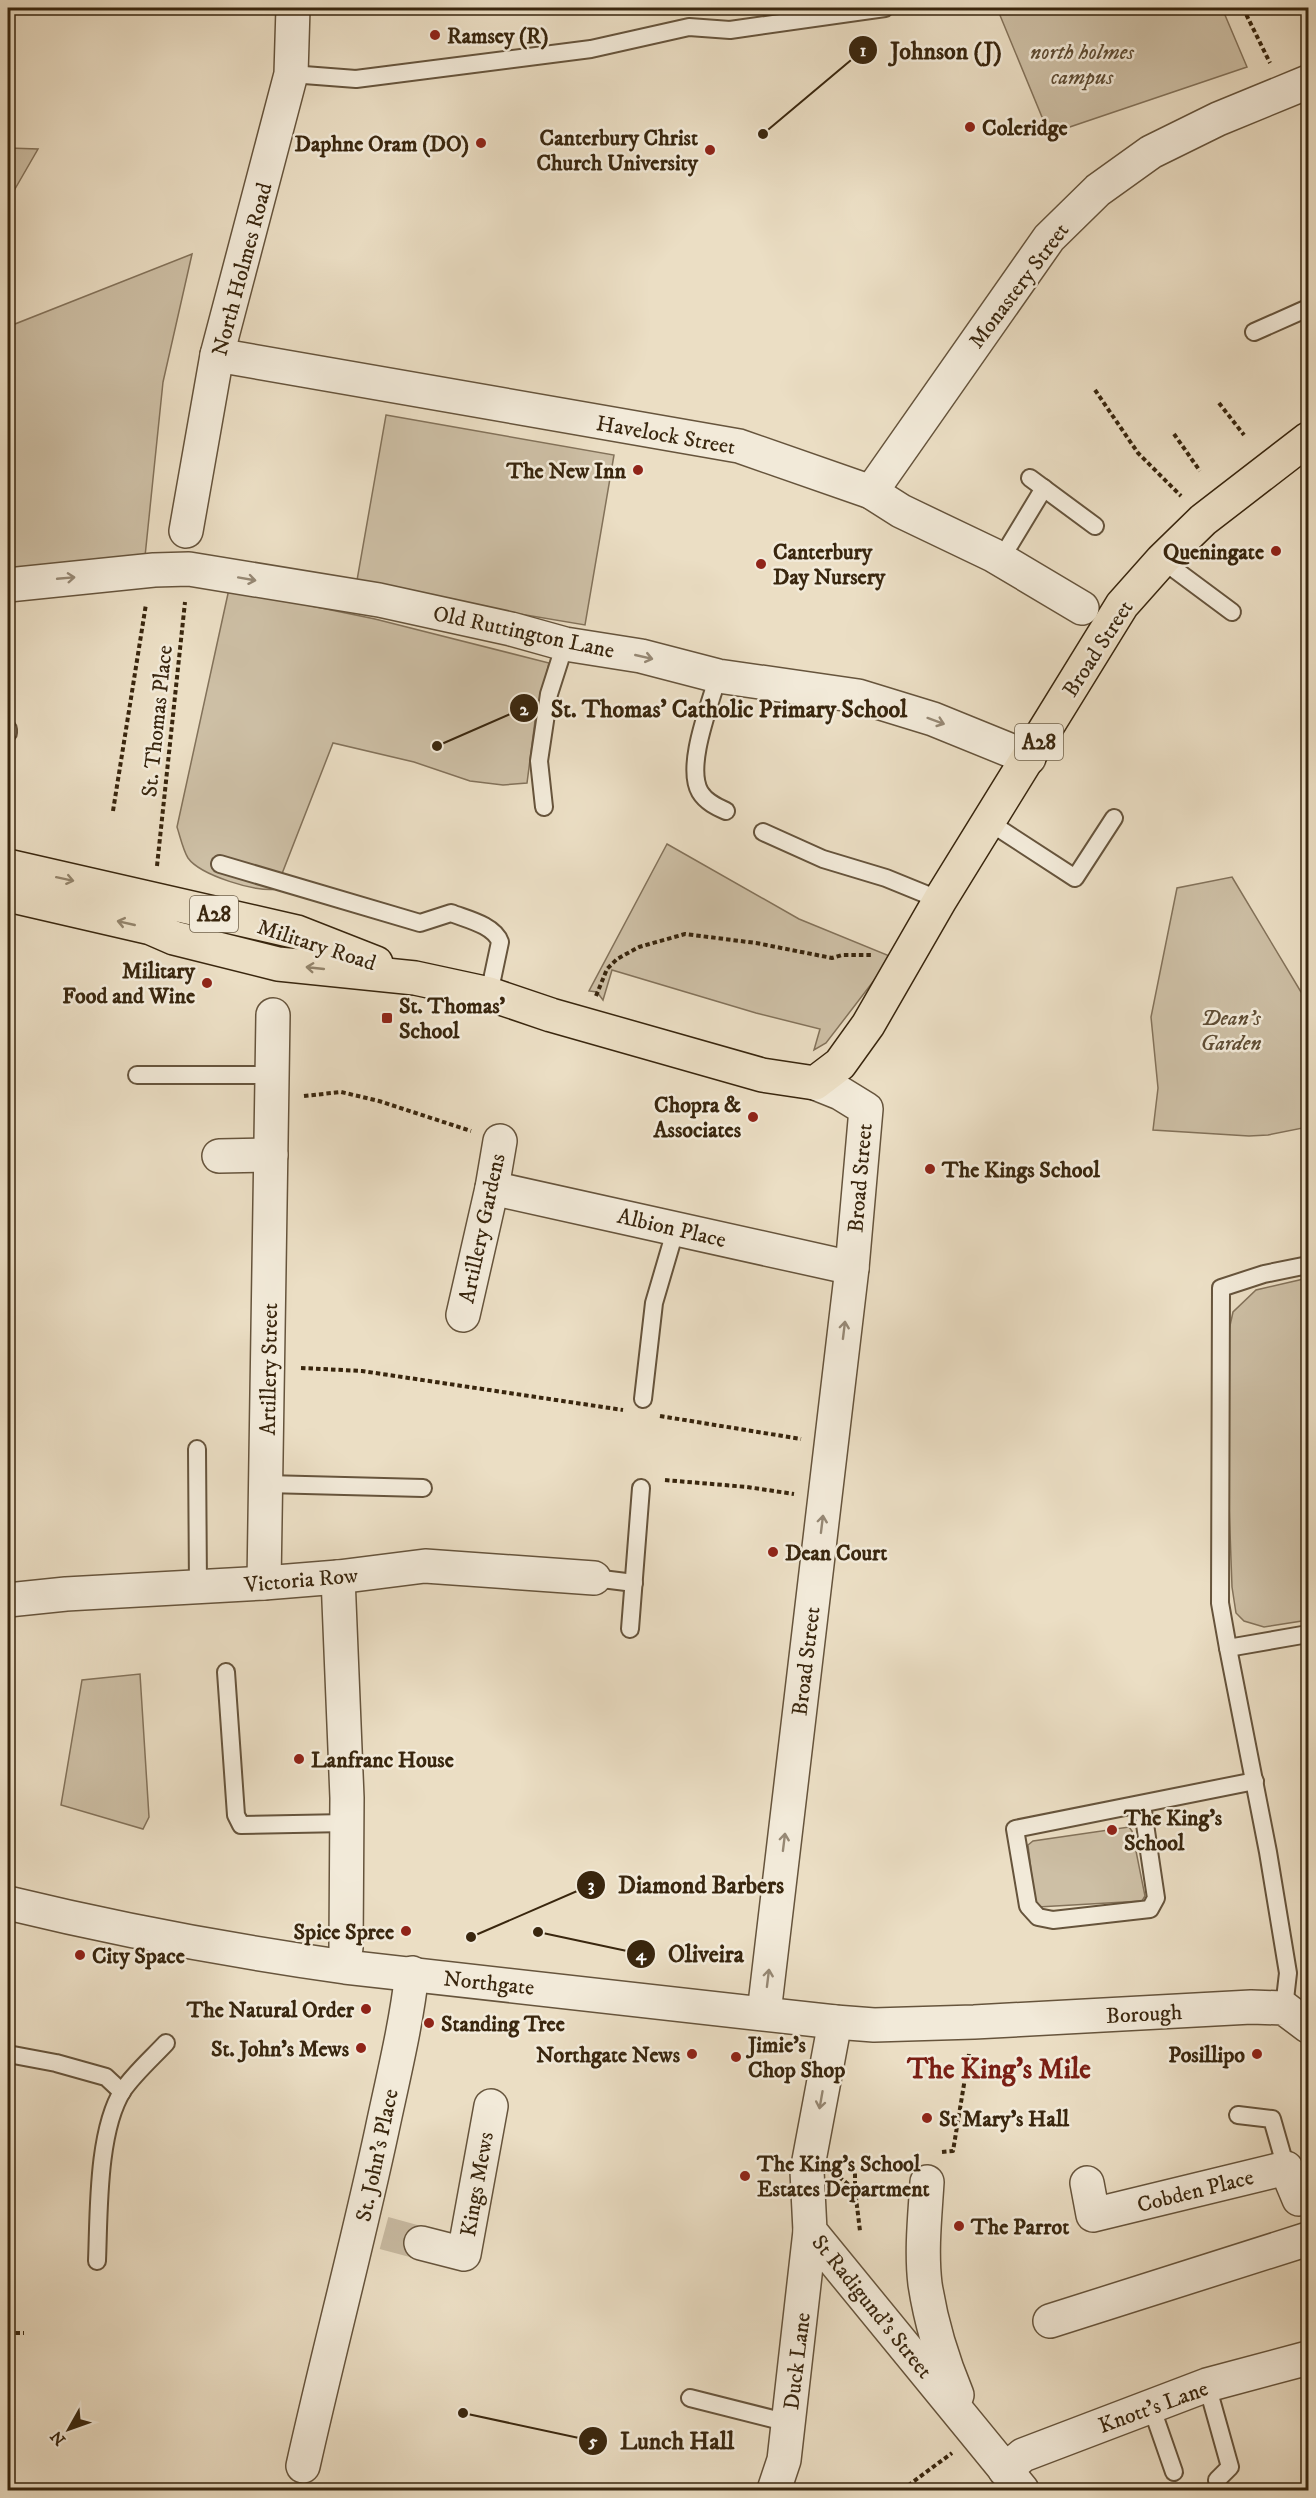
<svg xmlns="http://www.w3.org/2000/svg" width="1316" height="2498" viewBox="0 0 1316 2498" font-family="'IM FELL DW Pica',serif">
<style>
.green{fill:#cdbfa5;stroke:#83725a;stroke-width:1.5}
.lines{fill:none;stroke-linecap:round;stroke-linejoin:round}
.minor-tunnel{stroke:#c7b9a0;stroke-width:33;stroke-dasharray:33 16;stroke-linecap:butt}
.service-casing{stroke:#66543c;stroke-width:20}
.minor-casing{stroke:#66543c;stroke-width:36}
.trunk-casing{stroke:#39260e;stroke-width:36}
.path{stroke:#39260e;stroke-width:4;stroke-dasharray:4.5 3;stroke-linecap:butt}
.service{stroke:#f2ead9;stroke-width:16}
.minor{stroke:#f2ead9;stroke-width:33}
.trunk{stroke:#ebdec4;stroke-width:33}
.oneway{stroke:#968874}
.oneway2{stroke:#928269}
.poi-dot{fill:#8f2418;stroke:#f2ead9;stroke-width:2}
.labels{text-anchor:middle;stroke-width:5;stroke-linejoin:round;paint-order:stroke}
.shield{fill:#f2ead9;stroke:#70614b;stroke-width:1.5}
.shield-label{font-size:21px;font-weight:bold;fill:#39260e}
.poi-label{font-size:22px;font-weight:bold;fill:#39260e;stroke:#f2ead9;text-anchor:start}
.park-label{font-size:22px;font-style:italic;fill:#5e4c34;stroke:#f2ead9}
.street-label{font-size:22px;fill:#39260e;stroke:#f2ead9}
.district-label{font-size:28px;font-weight:bold;fill:#7a1f14;stroke:#f2ead9}
.leader{fill:none;stroke:#39260e;stroke-width:2}
.callout-dot{fill:#39260e;stroke:#f2ead9;stroke-width:2}
.mark-label{font-size:18px;text-anchor:middle;font-weight:bold;fill:#fff}
.callout-label{font-size:24px;text-anchor:middle;font-weight:bold;fill:#39260e;stroke:#f2ead9;stroke-width:5;stroke-linejoin:round;paint-order:stroke}
</style>
<rect width="100%" height="100%" fill="#ebdec4"/>
<filter id="stains"><feTurbulence type="fractalNoise" baseFrequency=".00333" numOctaves="4"/><feColorMatrix values="0 0 0 0 .2 0 0 0 0 .09 0 0 0 0 .02 0 0 0 .5 -.17"/></filter>
<radialGradient id="worn" r=".72"><stop offset=".6" stop-color="#630" stop-opacity="0"/><stop offset="1" stop-color="#630" stop-opacity=".3"/></radialGradient>
<g class="green">
<polygon points="997,8 1222,8 1247,67 1049,134"/>
<polygon points="8,148 38,149 8,201"/>
<polygon points="192,254 163,382 144,566 8,579 8,331 15,324"/>
<polygon points="386,415 614,455 585,625 356,586"/>
<path d="M229 589 375 619 549 663 535 721 527 783 503 785 470 781 414 762 333 743 276 889C257 893 200 875 188 858 183 850 180 836 177 827Z"/>
<polygon points="667,844 799,919 892,957 826,1043 814,1050 820,1029 756,1013 612,970 603,1000 597,992 589,991"/>
<polygon points="1232,877 1301,992 1308,993 1308,1127 1268,1135 1249,1136 1153,1130 1158,1088 1151,1017 1177,888"/>
<polygon points="1308,1278 1308,1620 1264,1627 1244,1621 1236,1613 1232,1587 1227,1448 1229,1330 1233,1312 1256,1290"/>
<polygon points="140,1674 149,1817 143,1829 61,1805 82,1680"/>
<polygon points="1129,1827 1132,1831 1145,1896 1142,1901 1038,1907 1035,1903 1028,1845 1033,1841"/>
</g>
<g class="lines">
<polyline class="minor-tunnel" points="384,2233 421,2243"/>
<g class="service-casing">
<g id="service">
<polyline points="291,74 356,79 591,49 689,27 730,30 885,8"/>
<polyline points="1254,332 1308,308"/>
<polyline points="1030,478 1095,526"/>
<polyline points="1001,559 1044,488"/>
<polyline points="1162,560 1232,612"/>
<path d="M718 676C710 705 685 766 700 792 706 802 717 807 726 811"/>
<polyline points="8,729 8,733"/>
<polyline points="544,807 539,761 549,694 565,644"/>
<polyline points="989,822 1075,878 1114,818"/>
<polyline points="763,832 823,859 886,878 940,900"/>
<path d="M220 864 420 923 451 913C466 919 494 925 500 942L489 994"/>
<polyline points="137,1075 272,1075"/>
<polyline points="1308,1265 1264,1274 1221,1288 1220,1603 1228,1648 1308,1634"/>
<polyline points="643,1399 654,1303 676,1228"/>
<polyline points="197,1449 198,1587"/>
<polyline points="266,1484 423,1488"/>
<polyline points="594,1578 634,1583"/>
<polyline points="630,1629 641,1488"/>
<polyline points="1228,1648 1268,1852 1288,1973 1284,2008"/>
<polyline points="226,1672 236,1815 241,1825 347,1823"/>
<polyline points="1142,1804 1156,1898 1150,1909 1053,1920 1038,1917 1028,1906 1015,1829 1255,1781"/>
<polyline points="8,2054 56,2063 106,2077 122,2092"/>
<polyline points="1238,2115 1272,2119 1286,2168"/>
<path d="M97 2261C99 2213 97 2131 123 2090 135 2073 152 2058 166 2043"/>
<polyline points="1207,2385 1230,2467 1217,2480 1219,2490"/>
<polyline points="690,2398 789,2423"/>
<polyline points="1151,2406 1174,2472"/>
</g>
</g>
<g class="minor-casing">
<g id="minor">
<polyline points="217,355 739,446 871,492 901,511 993,555 1082,608"/>
<polyline points="871,492 1049,238 1098,190 1151,152 1218,119 1308,82"/>
<polyline points="186,531 217,355 291,74 293,8"/>
<polyline points="8,585 154,570 189,569 379,600 511,629 565,644 641,656 718,676 858,696 933,719 1029,758"/>
<polyline points="219,1156 271,1155"/>
<polyline points="492,1188 852,1268"/>
<polyline points="463,1315 492,1188 500,1141"/>
<polyline points="338,1577 347,1798 346,1948"/>
<polyline points="264,1583 273,1015"/>
<polyline points="8,1600 66,1594 264,1583 338,1577 425,1566 594,1578"/>
<path d="M8 1903C119 1930 232 1951 345 1967L835 2022 874 2025 974 2022 1251 2007 1284 2008 1308 2026"/>
<polyline points="764,2013 852,1268 866,1109 840,1093 815,1083"/>
<polyline points="835,2022 807,2171 810,2231 1022,2490"/>
<path d="M927 2182C925 2215 921 2251 925 2284 931 2323 942 2359 957 2395"/>
<polyline points="1087,2183 1093,2215 1286,2168 1299,2199 1308,2197"/>
<polyline points="421,2243 464,2254 491,2106"/>
<polyline points="1050,2321 1308,2239"/>
<path d="M303 2466C328 2354 358 2242 382 2130 393 2078 406 2026 412 1973"/>
<polyline points="1005,2470 1023,2455 1207,2385 1308,2358"/>
<polyline points="774,2490 784,2460 810,2231"/>
</g>
</g>
<g class="trunk-casing">
<g id="trunk">
<polyline points="8,866 297,932 376,963"/>
<polyline points="8,895 151,928 174,938 278,964 415,978 489,994 551,1015 762,1075 815,1083 840,1064 868,1025 940,900 1122,605 1162,560 1203,520 1308,439"/>
</g>
</g>
<g class="path">
<polyline points="1243,8 1270,63"/>
<polyline points="1095,390 1138,453 1181,496"/>
<polyline points="1219,403 1244,435"/>
<polyline points="1174,434 1200,471"/>
<polyline points="113,811 146,604"/>
<polyline points="157,866 185,602"/>
<polyline points="596,996 607,969 617,959 639,947 685,934 756,943 832,958 842,955 871,955"/>
<polyline points="304,1096 341,1092 379,1101 471,1131"/>
<polyline points="301,1368 362,1371 623,1410"/>
<polyline points="660,1416 801,1439"/>
<polyline points="665,1480 747,1487 794,1494"/>
<polyline points="942,2152 953,2151 969,2054"/>
<polyline points="855,2166 855,2190 860,2231"/>
<polyline points="839,2177 854,2189"/>
<polyline points="8,2333 24,2333"/>
<polyline points="902,2490 952,2453"/>
</g>
<use href="#service" class="service"/>
<use href="#minor" class="minor"/>
<use href="#trunk" class="trunk"/>
</g>
<defs><path id="oneway-shaft" d="M-6 0H5M1.5-3L5.5 0L1.5 3" fill="none" stroke-width="1.6" stroke-linecap="round" stroke-linejoin="round" transform="scale(1.5)"/></defs>
<g class="oneway">
<use href="#oneway-shaft" transform="translate(66 578) rotate(-5)"/>
<use href="#oneway-shaft" transform="translate(247 579) rotate(10)"/>
<use href="#oneway-shaft" transform="translate(644 657) rotate(13)"/>
<use href="#oneway-shaft" transform="translate(936 721) rotate(20)"/>
<use href="#oneway-shaft" transform="translate(844 1330) rotate(-83)"/>
<use href="#oneway-shaft" transform="translate(822 1524) rotate(-83)"/>
<use href="#oneway-shaft" transform="translate(784 1842) rotate(-83)"/>
<use href="#oneway-shaft" transform="translate(768 1978) rotate(-83)"/>
<use href="#oneway-shaft" transform="translate(821 2100) rotate(100)"/>
</g>
<g class="oneway2">
<use href="#oneway-shaft" transform="translate(65 879) rotate(12)"/>
<use href="#oneway-shaft" transform="translate(126 923) rotate(-167)"/>
<use href="#oneway-shaft" transform="translate(315 968) rotate(-174)"/>
</g>
<g class="poi-dot">
<circle cx="435" cy="35" r="6"/>
<circle cx="970" cy="127" r="6"/>
<circle cx="481" cy="143" r="6"/>
<circle cx="710" cy="150" r="6"/>
<circle cx="638" cy="470" r="6"/>
<circle cx="1276" cy="551" r="6"/>
<circle cx="761" cy="564" r="6"/>
<circle cx="207" cy="983" r="6"/>
<rect x="381" y="1012" width="12" height="12" rx="3"/>
<circle cx="753" cy="1117" r="6"/>
<circle cx="930" cy="1169" r="6"/>
<circle cx="773" cy="1552" r="6"/>
<circle cx="299" cy="1759" r="6"/>
<circle cx="1112" cy="1830" r="6"/>
<circle cx="406" cy="1931" r="6"/>
<circle cx="80" cy="1955" r="6"/>
<circle cx="366" cy="2009" r="6"/>
<circle cx="429" cy="2023" r="6"/>
<circle cx="361" cy="2048" r="6"/>
<circle cx="692" cy="2054" r="6"/>
<circle cx="1257" cy="2054" r="6"/>
<circle cx="736" cy="2057" r="6"/>
<circle cx="927" cy="2118" r="6"/>
<circle cx="745" cy="2176" r="6"/>
<circle cx="959" cy="2226" r="6"/>
</g>
<g class="labels">
<g class="shield">
<rect x="1015" y="724" width="48" height="36" rx="4.5"/>
<rect x="190" y="896" width="48" height="36" rx="4.5"/>
</g>
<g class="shield-label">
<text x="1039" y="749">A28</text>
<text x="214" y="921">A28</text>
</g>
<g class="poi-label">
<text x="447" y="43">Ramsey (R)</text>
<text x="982" y="135">Coleridge</text>
<text x="698" y="145" text-anchor="end">Canterbury Christ<tspan x="698" dy="25">Church University</tspan></text>
<text x="469" y="151" text-anchor="end">Daphne Oram (DO)</text>
<text x="626" y="478" text-anchor="end">The New Inn</text>
<text x="773" y="559">Canterbury<tspan x="773" dy="25">Day Nursery</tspan></text>
<text x="1264" y="559" text-anchor="end">Queningate</text>
<text x="195" y="978" text-anchor="end">Military<tspan x="195" dy="25">Food and Wine</tspan></text>
<text x="399" y="1013">St. Thomas'<tspan x="399" dy="25">School</tspan></text>
<text x="741" y="1112" text-anchor="end">Chopra &amp;<tspan x="741" dy="25">Associates</tspan></text>
<text x="942" y="1177">The Kings School</text>
<text x="785" y="1560">Dean Court</text>
<text x="311" y="1767">Lanfranc House</text>
<text x="1124" y="1825">The King's<tspan x="1124" dy="25">School</tspan></text>
<text x="394" y="1939" text-anchor="end">Spice Spree</text>
<text x="92" y="1963">City Space</text>
<text x="354" y="2017" text-anchor="end">The Natural Order</text>
<text x="441" y="2031">Standing Tree</text>
<text x="748" y="2052">Jimie's<tspan x="748" dy="25">Chop Shop</tspan></text>
<text x="349" y="2056" text-anchor="end">St. John's Mews</text>
<text x="680" y="2062" text-anchor="end">Northgate News</text>
<text x="1245" y="2062" text-anchor="end">Posillipo</text>
<text x="939" y="2126">St Mary's Hall</text>
<text x="757" y="2171">The King's School<tspan x="757" dy="25">Estates Department</tspan></text>
<text x="971" y="2234">The Parrot</text>
</g>
<g class="park-label">
<text x="1082" y="59">north holmes<tspan x="1082" dy="25">campus</tspan></text>
<text x="1231" y="1025">Dean's<tspan x="1231" dy="25">Garden</tspan></text>
</g>
<g class="street-label">
<text transform="translate(241 269) rotate(-75)" y="8">North Holmes Road</text>
<text transform="translate(1018 285) rotate(-53)" y="8">Monastery Street</text>
<text transform="translate(666 434) rotate(10)" y="8">Havelock Street</text>
<text transform="translate(524 631) rotate(12)" y="8">Old Ruttington Lane</text>
<text transform="translate(1097 648) rotate(-57)" y="8">Broad Street</text>
<text transform="translate(156 721) rotate(-84)" y="8">St. Thomas Place</text>
<text transform="translate(317 944) rotate(18)" y="8">Military Road</text>
<text transform="translate(859 1178) rotate(-85)" y="8">Broad Street</text>
<text transform="translate(672 1227) rotate(13)" y="8">Albion Place</text>
<text transform="translate(481 1228) rotate(-78)" y="8">Artillery Gardens</text>
<text transform="translate(268 1369) rotate(-89)" y="8">Artillery Street</text>
<text transform="translate(301 1579) rotate(-5)" y="8">Victoria Row</text>
<text transform="translate(805 1661) rotate(-83)" y="8">Broad Street</text>
<text transform="translate(489 1982) rotate(6)" y="8">Northgate</text>
<text transform="translate(1144 2013) rotate(-3)" y="8">Borough</text>
<text transform="translate(376 2155) rotate(-78)" y="8">St. John's Place</text>
<text transform="translate(476 2184) rotate(-80)" y="8">Kings Mews</text>
<text transform="translate(1195 2190) rotate(-14)" y="8">Cobden Place</text>
<text transform="translate(873 2306) rotate(51)" y="8">St Radigund's Street</text>
<text transform="translate(796 2361) rotate(-83)" y="8">Duck Lane</text>
<text transform="translate(1153 2406) rotate(-20)" y="8">Knott's Lane</text>
</g>
<g class="district-label">
<text x="999" y="2078">The King's Mile</text>
</g>
</g>
<path class="leader" d="M763 134L863 50M437 746L524 708M471 1937L591 1885M538 1932L641 1954M463 2413L593 2441"/>
<g class="callout-dot">
<circle cx="763" cy="134" r="6"/>
<circle cx="437" cy="746" r="6"/>
<circle cx="471" cy="1937" r="6"/>
<circle cx="538" cy="1932" r="6"/>
<circle cx="463" cy="2413" r="6"/>
<circle cx="863" cy="50" r="15"/>
<circle cx="524" cy="708" r="15"/>
<circle cx="591" cy="1885" r="15"/>
<circle cx="641" cy="1954" r="15"/>
<circle cx="593" cy="2441" r="15"/>
</g>
<g class="mark-label">
<text x="863" y="56">1</text>
<text x="524" y="715">2</text>
<text x="591" y="1891">3</text>
<text x="641" y="1960">4</text>
<text x="593" y="2447">5</text>
</g>
<g class="callout-label">
<text x="946" y="59">Johnson (J)</text>
<text x="729" y="717">St. Thomas' Catholic Primary School</text>
<text x="701" y="1893">Diamond Barbers</text>
<text x="706" y="1962">Oliveira</text>
<text x="677" y="2449">Lunch Hall</text>
</g>
<rect width="1316" height="2498" fill="none" stroke="#ebdec4" stroke-width="30"/>
<rect x="9" y="9" width="1298" height="2480" fill="none" stroke="#39260e" stroke-width="3"/>
<rect x="15" y="15" width="1286" height="2468" fill="none" stroke="#39260e" stroke-width="1.5"/>
<g transform="translate(69 2429) rotate(230)" stroke="#f2ead9" stroke-width="4.5" paint-order="stroke">
<path d="M0-4.5L10 22L0 15L-10 22Z" fill="#39260e"/>
<text y="-9" font-size="16" font-weight="bold" text-anchor="middle" fill="#39260e">N</text>
</g>
<rect width="100%" height="100%" filter="url(#stains)"/>
<rect width="100%" height="100%" fill="url(#worn)"/>
</svg>
